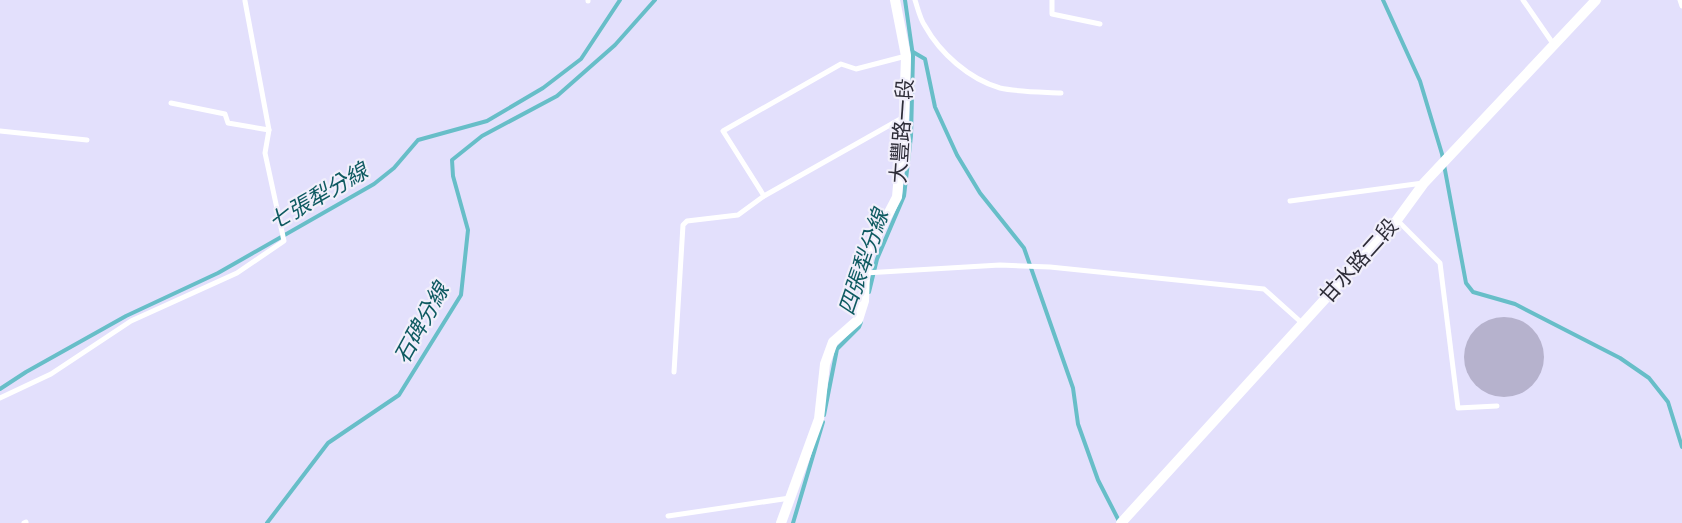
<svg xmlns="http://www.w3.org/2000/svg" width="1682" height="523" viewBox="0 0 1682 523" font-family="Karla,'Noto Sans TC',sans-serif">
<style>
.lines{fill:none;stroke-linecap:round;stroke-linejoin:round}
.stream{stroke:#67bec8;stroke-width:4}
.building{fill:#b6b2cd}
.lane{stroke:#fff;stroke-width:5}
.street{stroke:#fff;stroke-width:10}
.labels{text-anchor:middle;stroke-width:4.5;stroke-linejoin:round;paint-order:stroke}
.street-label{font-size:21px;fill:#2e2d38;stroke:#f1effb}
.water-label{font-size:22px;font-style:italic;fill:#0e5a61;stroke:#f1effb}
</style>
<rect width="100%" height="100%" fill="#e3e0fc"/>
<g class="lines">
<g class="stream">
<polyline points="1383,0 1420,81 1442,154 1466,283 1473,292 1515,304 1620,358 1649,378 1668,402 1682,447"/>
<polyline points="913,52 925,59 935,107 957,155 980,193 1024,248 1073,388 1078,424 1098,480 1119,521"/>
<polyline points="869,292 877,259 904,196 911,136 913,56 905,0"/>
<polyline points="0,389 26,372 126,316 218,273 374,184 394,168 418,140 487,121 543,88 581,59 620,0"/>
<polyline points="824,415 837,349 859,327 861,322"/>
<polyline points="267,523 328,443 399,395 461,295 468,230 453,176 452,160 482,136 557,96 615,45 655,0"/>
<polyline points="793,523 823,422"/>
</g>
</g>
<circle class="building" cx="1504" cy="357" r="40"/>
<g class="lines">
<g class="lane">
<polyline points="588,0 588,1"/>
<path d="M915 0C918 9 920 19 925 26 940 53 969 79 1000 88 1017 92 1043 92 1061 93"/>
<polyline points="1052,0 1052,14 1100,24"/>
<polyline points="1523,0 1554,45"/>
<polyline points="1680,0 1682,6"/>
<polyline points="171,103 225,114 228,123 269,130"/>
<polyline points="0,131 87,140"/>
<polyline points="764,196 723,131 841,64 856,69 906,56"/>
<polyline points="1290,201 1423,183"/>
<polyline points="1397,220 1440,263 1458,408 1497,406"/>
<polyline points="865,273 1000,265 1050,267 1264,289 1302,323"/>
<polyline points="674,372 683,225 687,221 738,215 764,196 904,117"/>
<polyline points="0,398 51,374 131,321 237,273 284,241 265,153 269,130 245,1"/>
<polyline points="668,516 790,498"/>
<polyline points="24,523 26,522"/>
</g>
<g class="street">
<polyline points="781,523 819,419 825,364 833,342 858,320 864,301 865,273 871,247 897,197 904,117 906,56 895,0"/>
<polyline points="1121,523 1397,220 1424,183 1596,0"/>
</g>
</g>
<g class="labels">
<g class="street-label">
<text transform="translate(902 131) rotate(-86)" y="7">大豐路一段</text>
<text transform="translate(1359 261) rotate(-48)" y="7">甘水路二段</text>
</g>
<g class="water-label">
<text transform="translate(318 196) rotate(-30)" y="8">七張犁分線</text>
<text transform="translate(863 262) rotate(-71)" y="8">四張犁分線</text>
<text transform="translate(421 323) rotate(-61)" y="8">石碑分線</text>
</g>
</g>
</svg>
